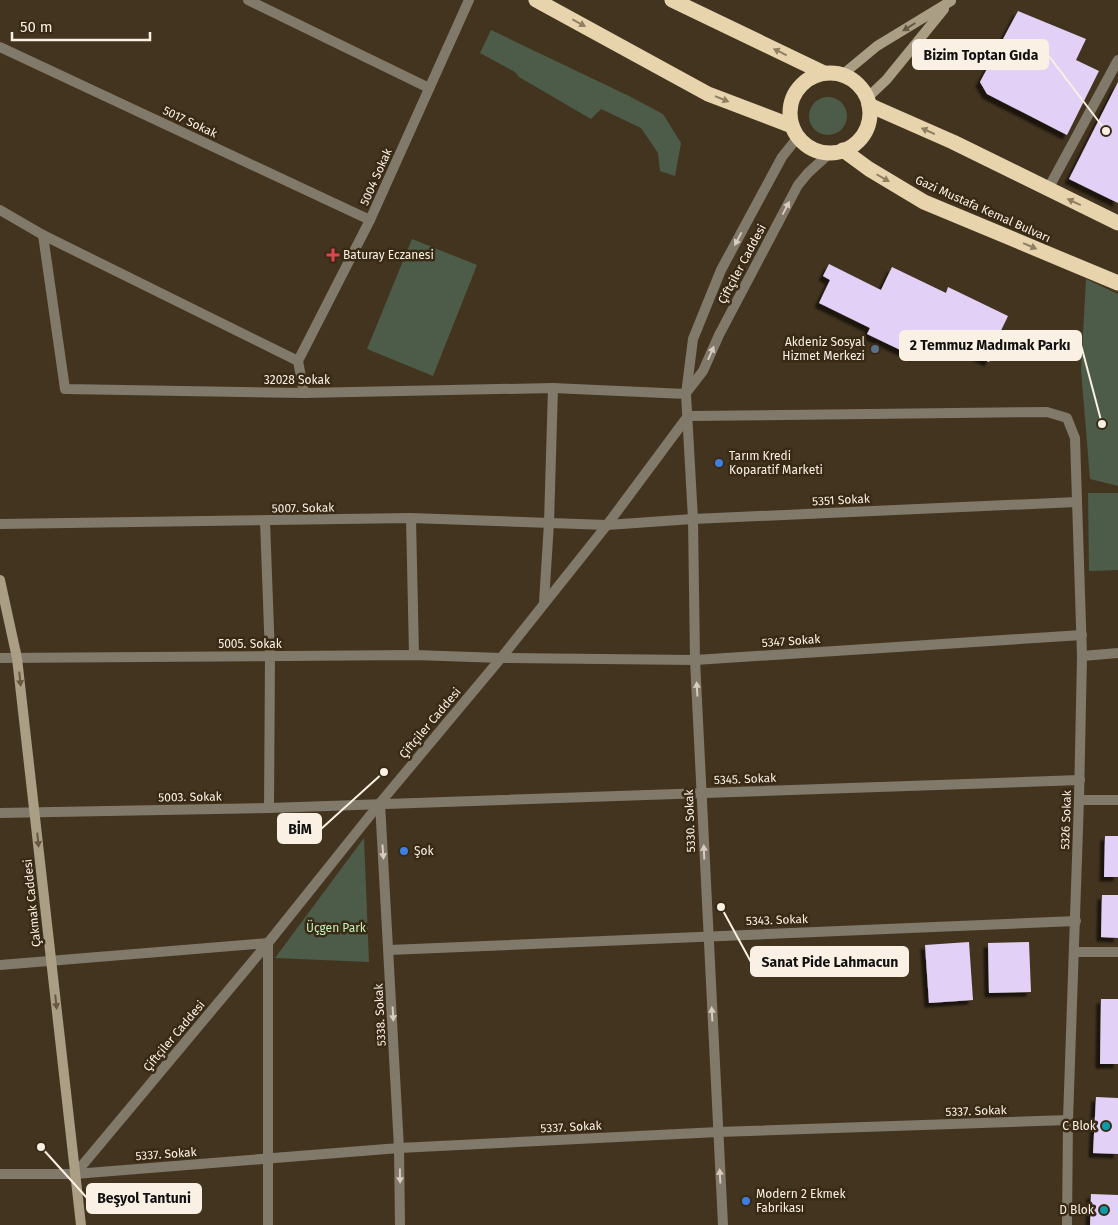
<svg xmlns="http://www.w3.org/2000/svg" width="1118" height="1225" viewBox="0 0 1118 1225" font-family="'Fira Sans',sans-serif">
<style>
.green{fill:#4c5c48}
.building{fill:#e2d0f7;filter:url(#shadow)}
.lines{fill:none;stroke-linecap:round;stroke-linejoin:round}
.street{stroke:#817969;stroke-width:10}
.secondary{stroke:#aa9e85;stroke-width:10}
.highway{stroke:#e7d4ad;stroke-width:15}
.oneway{fill:#907f61}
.oneway2{fill:#665842}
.oneway3{fill:#d6ccbe}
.health-dot{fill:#e0444e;stroke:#392a15;stroke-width:2}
.service-dot{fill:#5c6f8a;stroke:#392a15;stroke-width:2}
.shop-dot{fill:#3f7fe0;stroke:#392a15;stroke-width:2}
.culture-dot{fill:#0f9aa8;stroke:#392a15;stroke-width:2}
.labels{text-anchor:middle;stroke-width:5;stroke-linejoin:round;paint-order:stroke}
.street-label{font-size:12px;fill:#faf0e3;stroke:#392a15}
.poi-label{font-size:12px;fill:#faf0e3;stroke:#392a15;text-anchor:start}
.park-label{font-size:12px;fill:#c3f0ba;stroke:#392a15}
.leader{fill:none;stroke:#faf0e3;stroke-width:2}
.callout-dot{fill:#faf0e3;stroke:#392a15;stroke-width:2}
.callout{fill:#faf0e3;stroke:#faf0e3;stroke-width:2}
.callout-label{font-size:14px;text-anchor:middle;font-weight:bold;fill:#111}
</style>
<defs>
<filter id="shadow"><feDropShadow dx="-4.5" dy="4.5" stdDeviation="1" flood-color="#0009"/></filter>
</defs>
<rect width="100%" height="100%" fill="#43341f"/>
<g class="green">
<polygon points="491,30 629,96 663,114 681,143 675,176 660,171 658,153 641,128 601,109 591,119 519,77 515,72 480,53"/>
<circle cx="828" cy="116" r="19"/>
<polygon points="412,239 477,265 433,376 367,349"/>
<polygon points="1086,279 1118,294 1118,486 1090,479 1081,370"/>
<polygon points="1088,493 1118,493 1118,570 1089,571"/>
<polygon points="364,838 369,962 275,958"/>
</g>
<g class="building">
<polygon points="1018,11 1086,39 1076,60 1099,71 1067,135 987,94 980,82"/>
<polygon points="1118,82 1118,203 1069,179"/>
<polygon points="829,264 881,290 892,267 946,293 948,287 1008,316 996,341 998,342 989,362 927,332 915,357 867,334 870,328 819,303 830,280 823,276"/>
<polygon points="1105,836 1118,836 1118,877 1104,877"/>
<polygon points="1102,895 1118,895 1118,938 1101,937"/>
<polygon points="969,942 973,1000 929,1003 925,945"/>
<polygon points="1029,942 1031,992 989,993 988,943"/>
<polygon points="1101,999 1118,999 1118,1064 1100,1064"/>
<polygon points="1096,1097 1118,1098 1118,1154 1093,1153"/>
<polygon points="1091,1194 1118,1195 1118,1225 1090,1225"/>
</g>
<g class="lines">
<g class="street">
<polyline points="248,0 429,88"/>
<polyline points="0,47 370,220"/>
<polyline points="1048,189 1118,60"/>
<polyline points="0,210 43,235 298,361 304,393"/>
<polyline points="43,235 65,389 304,393 553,388 686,394"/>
<polyline points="298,361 370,220 469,0"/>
<polyline points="686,393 703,371 719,335 798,185 808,173 831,152"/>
<polyline points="688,416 1047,412 1067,418 1075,438 1082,656 1079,800 1068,1120 1067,1225"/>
<polyline points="411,518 414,655"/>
<polyline points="265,521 270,656 269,808"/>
<polyline points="0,524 411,518 607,525 693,519 1077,502"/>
<polyline points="544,602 549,523 553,388"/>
<polyline points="1082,656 1118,653"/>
<polyline points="0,658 414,655 501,658 695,660 1082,635"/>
<polyline points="1079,800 1118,800"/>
<polyline points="380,803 399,1148 400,1225"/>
<polyline points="0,813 269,808 1080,780"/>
<polyline points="389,950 1076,921"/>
<polyline points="1074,952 1118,952"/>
<polyline points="0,965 268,943"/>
<polyline points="0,1174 75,1174 399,1148 718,1132 1068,1120"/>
<polyline points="75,1174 268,943 380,803 501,658 607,525 688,416"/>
<polyline points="268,1225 268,943"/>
<polyline points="723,1225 695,660 693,519 686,394 693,339 721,270 782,157 798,137"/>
</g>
<g class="secondary">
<polyline points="842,75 877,46 951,1"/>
<polyline points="867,98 887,79 944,9"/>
<polyline points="0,580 17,658 81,1225"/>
</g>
<g class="highway">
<polyline points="536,0 708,94 792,126"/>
<polyline points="672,0 824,73"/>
<circle cx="830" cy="113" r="40"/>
<polyline points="869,105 953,142 1118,223"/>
<polyline points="843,150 869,169 924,202 1118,283"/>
</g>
</g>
<defs><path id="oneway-solid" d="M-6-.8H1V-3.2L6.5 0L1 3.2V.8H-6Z" transform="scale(1.25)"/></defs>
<g class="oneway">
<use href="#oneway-solid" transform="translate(579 23) rotate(28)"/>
<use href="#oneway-solid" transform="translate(780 52) rotate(-154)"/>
<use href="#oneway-solid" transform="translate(722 99) rotate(22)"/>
<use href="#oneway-solid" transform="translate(928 131) rotate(-156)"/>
<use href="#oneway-solid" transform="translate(883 178) rotate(30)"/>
<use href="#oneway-solid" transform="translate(1074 202) rotate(-155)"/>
<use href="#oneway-solid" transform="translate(1030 246) rotate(23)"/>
</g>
<g class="oneway2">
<use href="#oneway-solid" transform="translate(909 27) rotate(148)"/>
<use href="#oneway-solid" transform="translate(20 679) rotate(84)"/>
<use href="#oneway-solid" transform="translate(38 840) rotate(84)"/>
<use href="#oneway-solid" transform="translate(56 1002) rotate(84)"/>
</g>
<g class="oneway3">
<use href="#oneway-solid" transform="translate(786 208) rotate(-62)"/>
<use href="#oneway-solid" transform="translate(738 239) rotate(118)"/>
<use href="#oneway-solid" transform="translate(711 353) rotate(-66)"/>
<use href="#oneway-solid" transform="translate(697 689) rotate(-93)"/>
<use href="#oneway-solid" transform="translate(383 852) rotate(86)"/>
<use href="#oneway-solid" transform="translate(704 852) rotate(-92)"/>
<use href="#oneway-solid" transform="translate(393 1014) rotate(87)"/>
<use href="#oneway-solid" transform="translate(712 1014) rotate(-93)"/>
<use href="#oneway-solid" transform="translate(400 1176) rotate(89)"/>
<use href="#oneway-solid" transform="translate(720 1176) rotate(-93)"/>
</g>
<path class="health-dot" d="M330.5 247.5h5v5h5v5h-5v5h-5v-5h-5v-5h5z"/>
<circle class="service-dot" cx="875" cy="349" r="5"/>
<g class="shop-dot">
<circle cx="719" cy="463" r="5"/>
<circle cx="404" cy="851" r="5"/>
<circle cx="746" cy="1201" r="5"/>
</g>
<g class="culture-dot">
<circle cx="1106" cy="1126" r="5"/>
<circle cx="1104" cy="1210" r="5"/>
</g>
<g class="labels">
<g class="street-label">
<text transform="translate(190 122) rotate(25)" y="4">5017 Sokak</text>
<text transform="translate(376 177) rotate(-66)" y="4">5004 Sokak</text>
<text transform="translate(983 209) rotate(24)" y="4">Gazi Mustafa Kemal Bulvarı</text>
<text transform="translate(742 264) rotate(-62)" y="4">Çiftçiler Caddesi</text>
<text x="297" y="384">32028 Sokak</text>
<text transform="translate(841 500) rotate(-3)" y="4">5351 Sokak</text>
<text transform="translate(303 508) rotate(-1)" y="4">5007. Sokak</text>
<text transform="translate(791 641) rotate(-4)" y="4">5347 Sokak</text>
<text x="250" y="648">5005. Sokak</text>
<text transform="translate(430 723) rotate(-50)" y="4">Çiftçiler Caddesi</text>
<text transform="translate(745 779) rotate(-2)" y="4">5345. Sokak</text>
<text transform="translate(190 797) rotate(-1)" y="4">5003. Sokak</text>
<text transform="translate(1066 820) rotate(-88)" y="4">5326 Sokak</text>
<text transform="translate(690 821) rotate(-92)" y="4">5330. Sokak</text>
<text transform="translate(32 903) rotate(-96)" y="4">Çakmak Caddesi</text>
<text transform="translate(777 920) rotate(-2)" y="4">5343. Sokak</text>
<text transform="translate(380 1015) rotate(-93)" y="4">5338. Sokak</text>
<text transform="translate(174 1036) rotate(-50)" y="4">Çiftçiler Caddesi</text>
<text transform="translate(976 1111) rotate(-2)" y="4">5337. Sokak</text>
<text transform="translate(571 1127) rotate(-3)" y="4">5337. Sokak</text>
<text transform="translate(166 1154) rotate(-4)" y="4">5337. Sokak</text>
</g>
<g class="poi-label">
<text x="343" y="259">Baturay Eczanesi</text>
<text x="865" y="346" text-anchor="end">Akdeniz Sosyal<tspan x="865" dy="14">Hizmet Merkezi</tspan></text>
<text x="729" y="460">Tarım Kredi<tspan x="729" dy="14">Koparatif Marketi</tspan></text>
<text x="414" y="855">Şok</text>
<text x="1096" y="1130" text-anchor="end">C Blok</text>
<text x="756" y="1198">Modern 2 Ekmek<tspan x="756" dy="14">Fabrikası</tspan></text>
<text x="1094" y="1214" text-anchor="end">D Blok</text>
</g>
<g class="park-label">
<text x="336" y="932">Üçgen Park</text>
</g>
</g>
<path class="leader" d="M1106 131L1048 55M1102 424L1081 345M384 772L321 829M721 907L751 962M41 1147L87 1198"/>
<g class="callout-dot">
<circle cx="1106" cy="131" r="5"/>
<circle cx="1102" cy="424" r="5"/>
<circle cx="384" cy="772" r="5"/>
<circle cx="721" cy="907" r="5"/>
<circle cx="41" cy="1147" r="5"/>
</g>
<g class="callout">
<rect x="913" y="40" width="135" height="29" rx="5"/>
<rect x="900" y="331" width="181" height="29" rx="5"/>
<rect x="278" y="814" width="43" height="29" rx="5"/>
<rect x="751" y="947" width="157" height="29" rx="5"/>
<rect x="87" y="1184" width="114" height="29" rx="5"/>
</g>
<g class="callout-label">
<text x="981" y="60">Bizim Toptan Gıda</text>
<text x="990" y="350">2 Temmuz Madımak Parkı</text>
<text x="300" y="834">BİM</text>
<text x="830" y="967">Sanat Pide Lahmacun</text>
<text x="144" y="1203">Beşyol Tantuni</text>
</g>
<path d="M12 32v8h138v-8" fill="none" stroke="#faf0e3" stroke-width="2.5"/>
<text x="20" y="32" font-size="15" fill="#faf0e3" stroke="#392a15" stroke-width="4" paint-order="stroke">50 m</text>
</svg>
